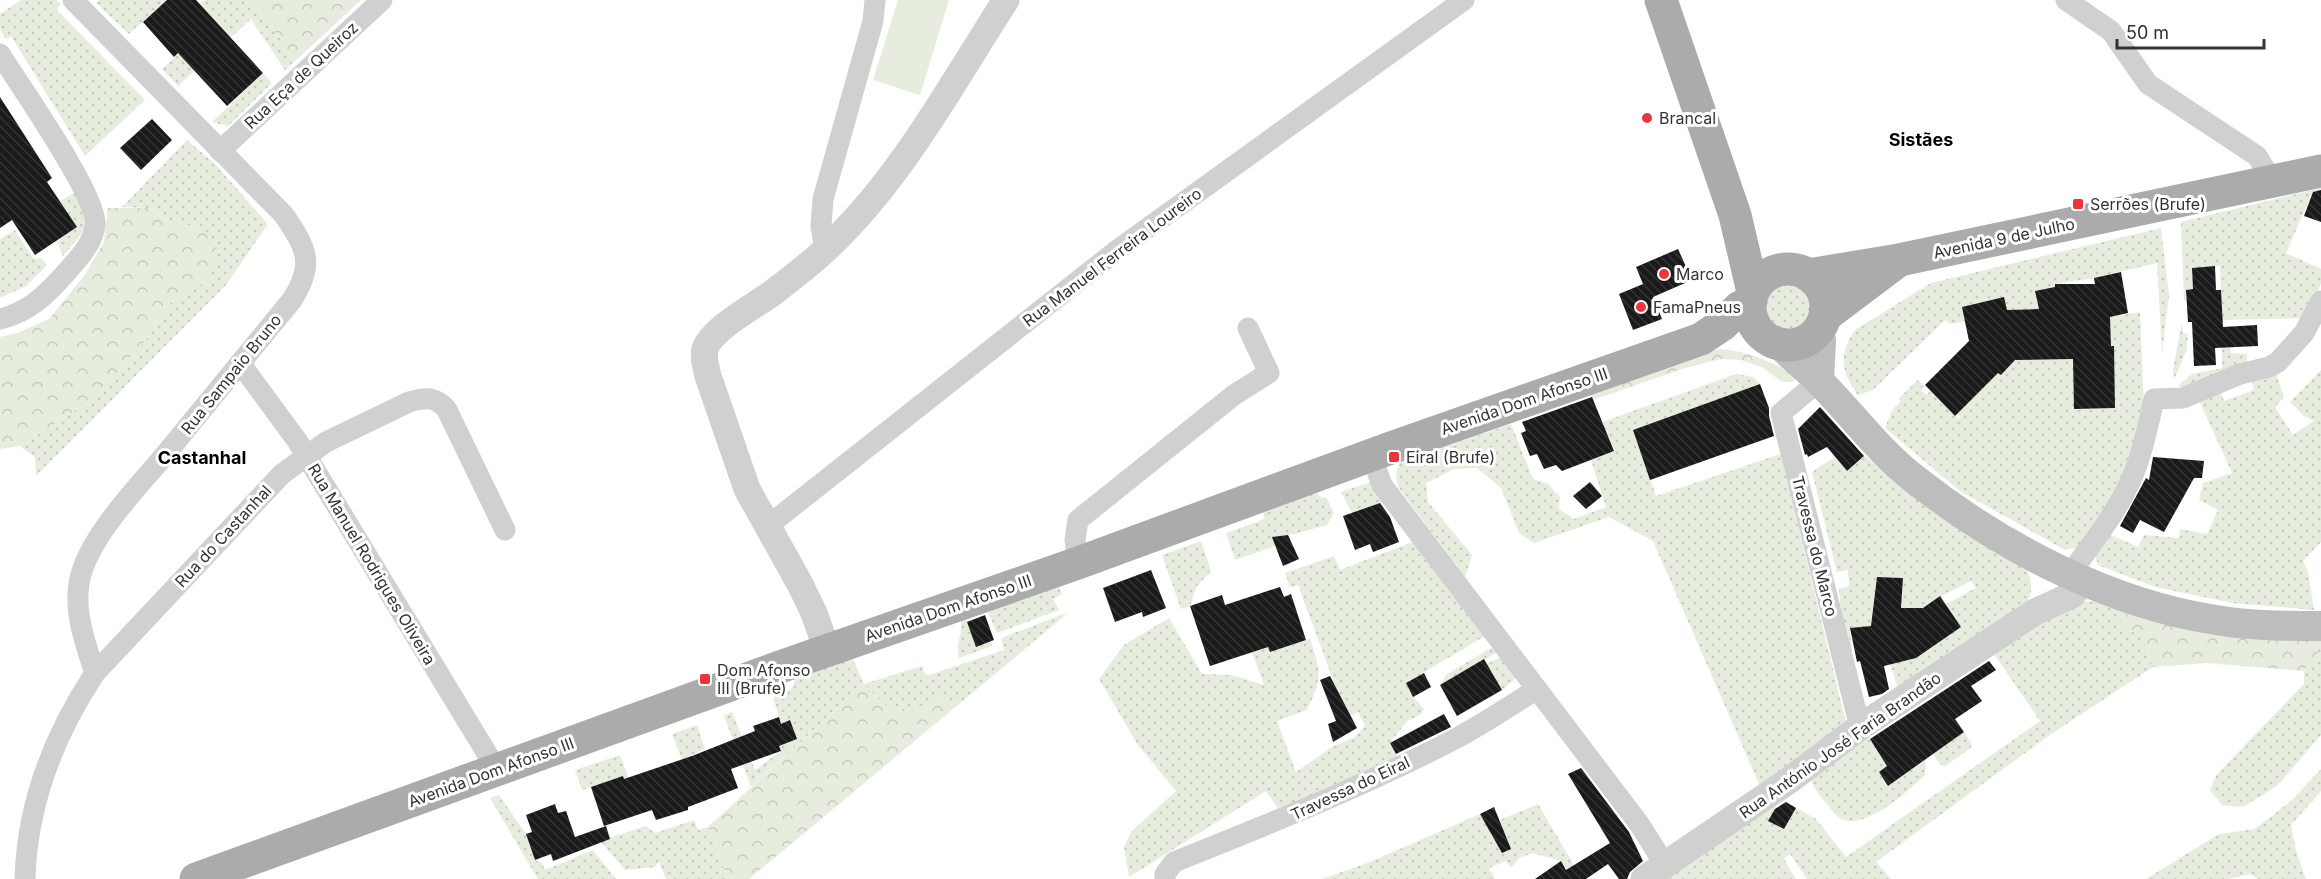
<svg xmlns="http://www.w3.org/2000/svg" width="2321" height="879" viewBox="0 0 2321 879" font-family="Inter,sans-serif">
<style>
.green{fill:url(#green-dots)}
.forest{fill:url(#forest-crowns)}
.pitch{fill:#e6ecde}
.building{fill:url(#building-back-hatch)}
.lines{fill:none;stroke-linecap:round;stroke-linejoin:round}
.minor{stroke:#d0d0d0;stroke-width:21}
.tertiary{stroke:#d0d0d0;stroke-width:27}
.secondary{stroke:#bdbdbd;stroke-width:30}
.primary{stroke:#ababab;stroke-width:33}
.poi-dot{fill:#ec333e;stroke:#fff;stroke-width:2}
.labels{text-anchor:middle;stroke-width:6;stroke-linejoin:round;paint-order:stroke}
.street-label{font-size:16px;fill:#333;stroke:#fff}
.poi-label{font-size:16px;fill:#333;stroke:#fff;text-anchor:start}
.neighbourhood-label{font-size:18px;font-weight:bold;fill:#000;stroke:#fff}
</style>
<defs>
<pattern id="green-dots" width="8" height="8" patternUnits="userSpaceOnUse" patternTransform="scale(1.5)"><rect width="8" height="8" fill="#e6ecde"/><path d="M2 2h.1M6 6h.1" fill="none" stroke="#c6cbbf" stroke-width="1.8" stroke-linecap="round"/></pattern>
<pattern id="forest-crowns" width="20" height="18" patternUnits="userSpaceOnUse" patternTransform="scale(1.5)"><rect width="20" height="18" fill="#e6ecde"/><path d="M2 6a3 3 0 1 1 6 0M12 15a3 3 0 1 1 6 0" fill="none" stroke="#c6cbbf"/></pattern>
<pattern id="building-back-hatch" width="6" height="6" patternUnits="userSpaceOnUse" patternTransform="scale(1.5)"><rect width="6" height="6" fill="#1a1a1a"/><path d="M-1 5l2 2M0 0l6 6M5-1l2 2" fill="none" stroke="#333"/></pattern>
</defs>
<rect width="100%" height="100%" fill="#fff"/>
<g class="green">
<polygon points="21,0 56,0 61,4 56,9 145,100 85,156 11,36 5,39 0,28 0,14"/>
<polygon points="99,0 167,0 129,34 96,3"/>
<polygon points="204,0 252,0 284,44 293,63 285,70 251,19 178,86 162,69 214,21 199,4"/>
<polygon points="263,73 272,83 228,126 212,122"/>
<polygon points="187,140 215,164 268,224 226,285 36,476 35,457 20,446 96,397 149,336 170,303 208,280 203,226 171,224 150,208 122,207"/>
<polygon points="2321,188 2321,194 2311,196 2286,253 2321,269 2321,283 2308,318 2222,320 2220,266 2192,268 2193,289 2186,290 2186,300 2184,301 2181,222"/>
<path d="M76 192C91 227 87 228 63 256L57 241 77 227 60 201Z"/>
<path d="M2161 228 2169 295 2162 353 2157 263 2094 278 2055 284V287L2035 292 2039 309 2007 310 2003 297 1963 307 1965 321 1951 324 1945 320 1873 390 1858 395C1841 372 1838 355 1855 330L1931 283Z"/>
<polygon points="15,230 34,259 41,258 47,265 26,286 0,298 0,239"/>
<circle cx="1786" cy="304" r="25"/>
<polygon points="2140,312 2144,409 2120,484 2078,547 2065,550 1960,491 1885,428 1892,410 1901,401 1899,398 1918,380 1924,386 1921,390 1926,395 1931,390 1959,419 1960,417 1957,414 1998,373 2001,375 2015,360 2073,359 2074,409 2115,408 2114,346 2111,346 2110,317"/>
<polygon points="2182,322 2183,333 2188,334 2187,349 2174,380 2173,369"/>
<polygon points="2222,346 2230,347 2231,353 2247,354 2247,368 2189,390 2178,386 2192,374 2222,368"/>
<polygon points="2321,370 2321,542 2303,561 2308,572 2314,610 2233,603 2155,587 2098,565 2095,554 2106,533 2138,547 2144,535 2179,538 2180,529 2207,534 2218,510 2199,500 2203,483 2232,473 2198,398 2219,388 2224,401 2254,390 2250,377 2276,373 2284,397 2275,407 2293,435 2314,421 2304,416 2290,402"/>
<polygon points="1736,374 1753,377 1760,384 1633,431 1656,496 1781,454 1847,727 1760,786 1653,541 1609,517 1534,543 1519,533 1501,488 1477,468 1454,469 1426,483 1428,502 1472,555 1465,577 1398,487 1396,474 1399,463 1511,424 1533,479 1548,484 1560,497 1559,509 1574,519 1606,507 1591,460 1615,451 1602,422"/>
<path d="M1865 456 1906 489 2026 569C2033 583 2033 591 2026 605L1899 692 1887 653 1912 659 1961 627 1946 604 1976 588 1971 581 1941 596 1916 613 1901 608 1903 578 1878 577 1876 606 1871 629H1850L1853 662 1844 638 1839 589 1849 586 1848 570 1837 572 1812 472 1835 457 1847 471Z"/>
<polygon points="1371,482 1385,502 1352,513 1341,492"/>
<polygon points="1315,491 1322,498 1326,497 1334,513 1327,525 1294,534 1273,537 1275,546 1235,560 1226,533 1265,519 1262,509"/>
<polygon points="1201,541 1211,571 1197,586 1190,606 1181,609 1162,555"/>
<path d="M1415 541 1485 636 1406 683 1413 697 1424 709 1420 715 1407 721 1390 743 1398 758 1279 810 1266 791 1129 877 1124 847 1132 831 1176 791 1138 745 1099 679 1124 645 1169 618 1202 674 1232 675 1264 685 1249 644 1265 639 1270 652 1310 639C1321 672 1323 678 1307 710L1277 721 1296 772 1334 746 1355 737 1365 726 1358 712 1351 716 1335 685 1298 585 1290 587 1285 573 1334 556 1340 570Z"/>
<polygon points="1057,582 1062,594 1053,599 1059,610 997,633 986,608"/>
<polygon points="2099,601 2128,610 2120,623 2142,638 2153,667 2051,734 1876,862 1891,879 1807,879 1790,854 1784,859 1796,879 1661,879 1780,799 1769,821 1784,829 1796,808 1816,819 1846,857 2040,721 1992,651 2076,602"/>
<polygon points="1069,612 959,704 939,697 914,710 886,706 864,684 751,787 724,716 732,712 755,770 781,751 779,746 797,739 790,720 781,724 773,697 791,690 796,678 852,657 864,684 922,666 926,676 1004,650 1001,638"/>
<path d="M965 616 976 646 991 641 992 646 959 658C955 641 965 632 960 617Z"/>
<polygon points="2321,639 2321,735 2278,785 2243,807 2222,805 2210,790 2217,774 2304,684 2304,671 2318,656 2316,640"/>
<polygon points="1493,647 1498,652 1440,685 1447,674"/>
<polygon points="1501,657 1517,677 1502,690 1487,664"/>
<polygon points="697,725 705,749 692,755 708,800 699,803 672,734"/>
<polygon points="1964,732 1972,744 1971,748 1945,766 1940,764 1933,754"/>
<path d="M1868 736 1879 753 1915 746 1879 772 1888 786 1926 760 1925 775C1910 790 1874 821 1852 821 1840 822 1833 812 1826 803 1819 794 1813 788 1810 776Z"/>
<polygon points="620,755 634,793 629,795 623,776 582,790 575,770"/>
<polygon points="2321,769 2321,791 2291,825 2296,851 2306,879 2258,879 2251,874 2228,879 2146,879 2219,834 2255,829 2292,800"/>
<polygon points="499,795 526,834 535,860 542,863 545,870 593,850 616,879 538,879 490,798"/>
<polygon points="1538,804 1582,879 1573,879 1561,861 1533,853 1519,858 1511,868 1506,861 1489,868 1495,879 1322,879 1370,862 1480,814 1492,834 1503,828 1500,820"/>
<polygon points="694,820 698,830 708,827 728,879 666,879 659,862 655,867 625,870 597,837 609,838 646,826 655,833"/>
</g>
<g class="forest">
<polygon points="252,0 361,0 293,63 284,44"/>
<polygon points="108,208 150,208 171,224 203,226 218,250 208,281 170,303 149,336 96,397 20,446 0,449 0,337 17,333 49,319 84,276 104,242"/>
<path d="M1719 349C1749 351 1772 362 1798 377L1792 382H1782L1762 367 1741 360 1720 359 1682 369 1593 400 1590 392 1688 357Z"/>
<polygon points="2128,610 2316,640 2318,656 2304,671 2207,663 2153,667 2142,638 2119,623"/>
<polygon points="864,684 886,706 914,710 939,697 959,704 749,879 728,879 708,827"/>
</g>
<polygon class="pitch" points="898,0 949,0 920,95 873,80"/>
<g class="building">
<polygon points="167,0 196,0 263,73 227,106 178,53 174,57 143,22"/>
<polygon points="0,97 52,178 47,182 77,227 35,255 12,220 0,228"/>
<polygon points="152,119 172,140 141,170 120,148"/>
<polygon points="2321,190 2321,222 2304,216 2313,192"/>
<polygon points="1678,249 1692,280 1653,297 1662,319 1633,330 1619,294 1643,284 1636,267"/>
<polygon points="2215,266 2216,290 2221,290 2223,327 2257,325 2258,346 2215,348 2216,365 2194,366 2192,322 2188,322 2186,290 2193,289 2192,268"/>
<polygon points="2121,272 2128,313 2110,317 2111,346 2114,346 2115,408 2074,409 2073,359 2015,360 2001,375 1998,373 1955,416 1925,385 1969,341 1962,307 2004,297 2007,310 2039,309 2035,291 2055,287 2055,284 2095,284 2094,278"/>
<polygon points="1760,384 1769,408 1769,416 1774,436 1650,480 1633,430"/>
<polygon points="1592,397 1614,451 1562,471 1556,465 1544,469 1537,454 1530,456 1521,433 1526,431 1522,422"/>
<polygon points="1820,407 1864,456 1847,471 1827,447 1808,457 1807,454 1805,455 1798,429"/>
<polygon points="2153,457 2204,461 2202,478 2194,478 2164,532 2140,520 2133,533 2120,526 2146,478 2149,480"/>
<polygon points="1590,482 1602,496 1586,509 1573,496"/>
<polygon points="1380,503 1390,517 1399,542 1373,552 1370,544 1355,550 1343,516"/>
<polygon points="1288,535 1299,559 1283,566 1272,537"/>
<polygon points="1151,570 1166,608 1143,617 1142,612 1115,622 1103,588"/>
<polygon points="1877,577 1903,578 1901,608 1923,608 1940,596 1961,627 1916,658 1884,666 1889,689 1882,694 1869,697 1860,661 1857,662 1850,628 1871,626"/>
<polygon points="1280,587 1284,597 1291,594 1306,640 1270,652 1268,647 1210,666 1190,606 1222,595 1225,605"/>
<polygon points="985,615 994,640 976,647 967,622"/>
<polygon points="1484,659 1502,690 1457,716 1440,685"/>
<polygon points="1989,661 1996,670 1971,686 1982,701 1955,719 1964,732 1888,786 1879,772 1887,766 1870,739"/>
<polygon points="1424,673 1431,687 1413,697 1406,683"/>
<polygon points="1330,676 1357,728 1333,742 1328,724 1336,721 1320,680"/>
<polygon points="1444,714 1451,727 1396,754 1390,743"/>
<polygon points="779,717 781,724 790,720 797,739 779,746 781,751 731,769 738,788 688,807 688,810 656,820 652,810 604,826 591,787 623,776 624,779 692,756 755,731 753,726"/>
<polygon points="1581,768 1629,832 1643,861 1630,872 1627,879 1619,879 1608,864 1586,879 1535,879 1561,861 1566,870 1610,843 1568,774"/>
<polygon points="1786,802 1796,808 1784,829 1768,821 1775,809"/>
<polygon points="555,804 558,813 566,811 575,837 606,826 610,839 553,861 551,854 535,860 526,834 532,832 526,815"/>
<polygon points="1494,807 1511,849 1502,853 1480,814"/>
</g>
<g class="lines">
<g class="minor">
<path d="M73 0 284 215C307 249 315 264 292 300 249 352 207 404 164 456 137 488 95 531 82 571 71 605 84 640 95 673"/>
<polyline points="2066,0 2111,31 2148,84 2257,156 2265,169 2269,182"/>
<path d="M0 54C18 83 100 199 95 226 92 246 76 261 63 276 44 297 28 312 0 319"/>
<polyline points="220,151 382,0"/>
<polyline points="825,250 821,226 823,199 873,21 875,0"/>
<polyline points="240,363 298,442 497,770"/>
<polyline points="1819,381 1781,413 1860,727"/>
<polyline points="1371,455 1382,485 1640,825 1665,865"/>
<polyline points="769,525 1116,251 1464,0"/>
<polyline points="1078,563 1075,540 1078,520 1234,395 1269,373 1248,328"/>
<path d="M2070 574C2091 544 2116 514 2131 480 2142 455 2148 426 2154 399L2183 398 2240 374 2269 367 2278 362 2304 333 2321 301"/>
<path d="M25 879C27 805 54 735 95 673L282 474 326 442 409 402C425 397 436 396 447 410L505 530"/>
<path d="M1165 879V874L1174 862C1269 824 1364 786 1455 739 1483 724 1510 706 1537 689"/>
</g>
<g class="tertiary">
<path d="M827 650 814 613 800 584 747 489 708 376C706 367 703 358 705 349 712 328 757 305 775 291 792 278 809 265 824 251 900 181 951 85 1006 0"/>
<polyline points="1644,879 1791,779 1860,727 2035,612 2072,595 2084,580"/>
</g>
<g class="secondary">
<polyline points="1818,330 1821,340 1819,381"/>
<path d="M1778 343C1791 356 1805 367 1818 380 1852 414 1879 452 1917 481 2001 547 2110 604 2216 620 2251 626 2286 626 2321 626"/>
</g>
<g class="primary">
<polyline points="1661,0 1735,215 1753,292"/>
<circle cx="1788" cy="307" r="38"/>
<polyline points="1808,275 1899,260 2321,171"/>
<polyline points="1825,316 1898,261"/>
<polyline points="196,879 777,668 1078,563 1388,449 1701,339 1722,325 1740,307 1750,303"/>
</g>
</g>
<g class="poi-dot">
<circle cx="1647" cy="118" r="6"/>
<rect x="2072" y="198" width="12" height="12" rx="3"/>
<circle cx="1664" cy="274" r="6"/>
<circle cx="1641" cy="307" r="6"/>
<rect x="1388" y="451" width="12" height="12" rx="3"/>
<rect x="699" y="673" width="12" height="12" rx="3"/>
</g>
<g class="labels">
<g class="street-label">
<text transform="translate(301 75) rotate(-43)" y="6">Rua Eça de Queiroz</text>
<text transform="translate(2004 238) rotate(-12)" y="6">Avenida 9 de Julho</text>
<text transform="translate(1112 257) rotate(-37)" y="6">Rua Manuel Ferreira Loureiro</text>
<text transform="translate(231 374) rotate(-51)" y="6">Rua Sampaio Bruno</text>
<text transform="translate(1524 401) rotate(-19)" y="6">Avenida Dom Afonso III</text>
<text transform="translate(223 536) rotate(-47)" y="6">Rua do Castanhal</text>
<text transform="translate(1815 546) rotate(76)" y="6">Travessa do Marco</text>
<text transform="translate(372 564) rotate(59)" y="6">Rua Manuel Rodrigues Oliveira</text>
<text transform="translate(948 608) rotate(-19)" y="6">Avenida Dom Afonso III</text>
<text transform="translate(1840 745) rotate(-35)" y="6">Rua António José Faria Brandão</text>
<text transform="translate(491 772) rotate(-20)" y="6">Avenida Dom Afonso III</text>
<text transform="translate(1350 788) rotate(-25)" y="6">Travessa do Eiral</text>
</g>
<g class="poi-label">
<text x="1659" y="124">Brancal</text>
<text x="2090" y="210">Serrões (Brufe)</text>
<text x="1676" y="280">Marco</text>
<text x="1653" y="313">FamaPneus</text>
<text x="1406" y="463">Eiral (Brufe)</text>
<text x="717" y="676">Dom Afonso<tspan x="717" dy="18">III (Brufe)</tspan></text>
</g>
<g class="neighbourhood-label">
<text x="1921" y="146">Sistães</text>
<text x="202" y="464">Castanhal</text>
</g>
</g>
<path d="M2117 39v9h147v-9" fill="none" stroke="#333333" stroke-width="3"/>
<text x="2126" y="39" font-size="18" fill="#333333" stroke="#ffffff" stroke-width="4.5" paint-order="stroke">50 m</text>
</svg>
